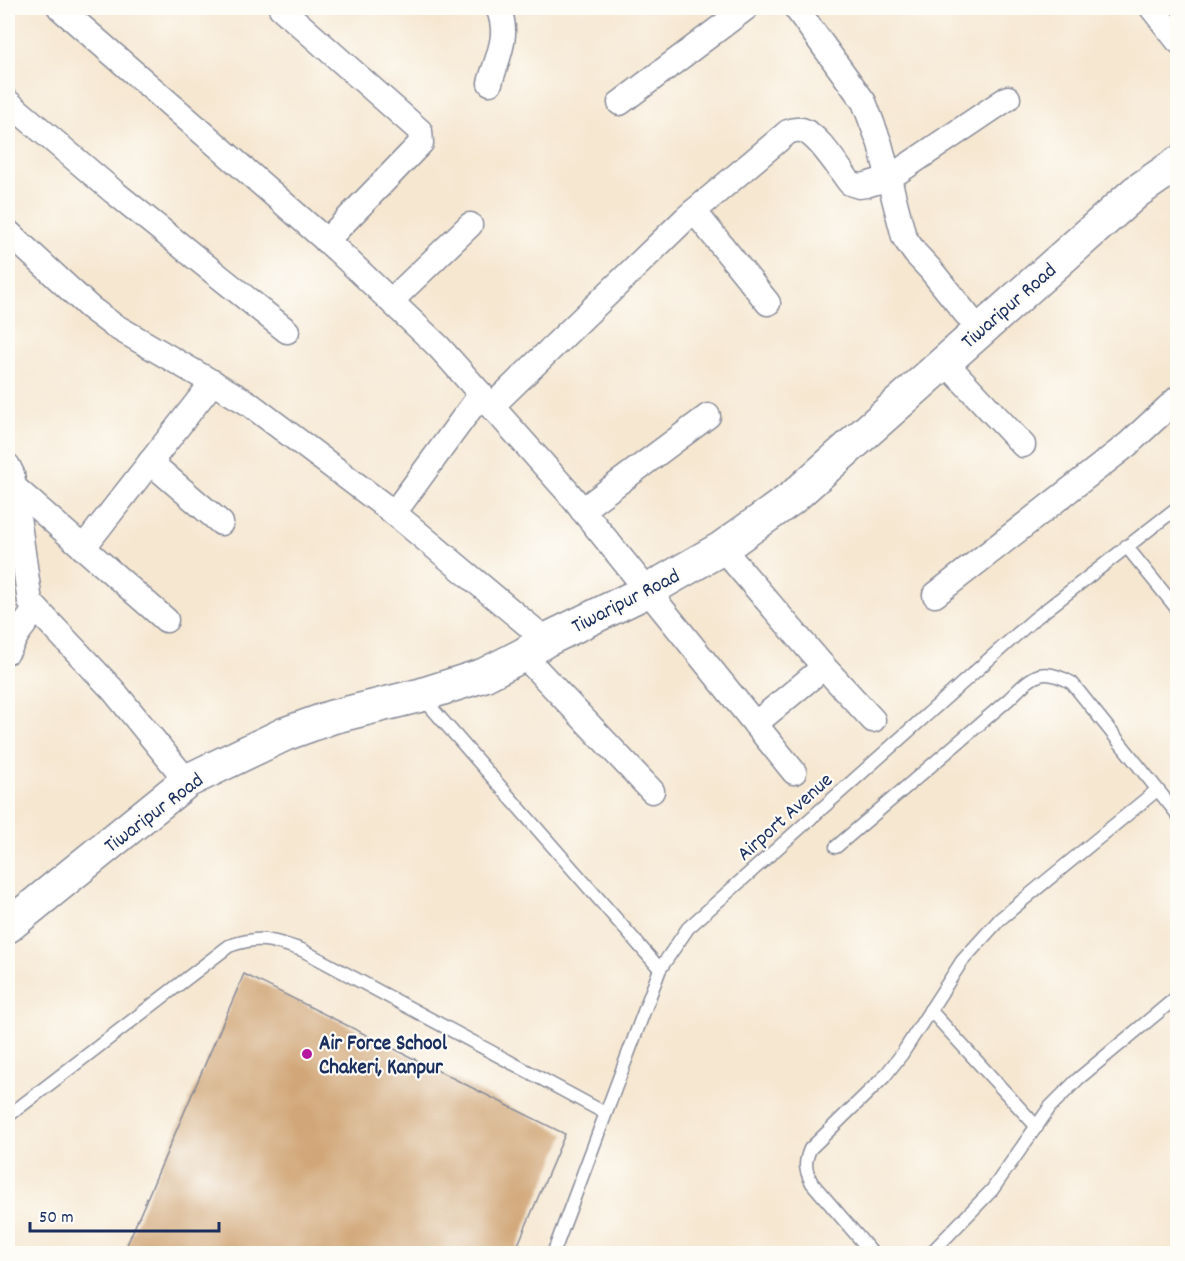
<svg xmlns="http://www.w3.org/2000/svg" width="1185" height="1261" viewBox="0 0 1185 1261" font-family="Dekko,sans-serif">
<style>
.building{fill:#d1a779}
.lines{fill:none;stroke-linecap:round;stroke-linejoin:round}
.lane-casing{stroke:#888b98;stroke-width:15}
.street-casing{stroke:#888b98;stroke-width:27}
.secondary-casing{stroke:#888b98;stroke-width:36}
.lane{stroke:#fff;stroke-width:12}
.street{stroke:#fff;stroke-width:24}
.secondary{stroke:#fff;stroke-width:33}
.poi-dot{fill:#b5179e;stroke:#fdfcf7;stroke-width:2}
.labels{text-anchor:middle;stroke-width:4.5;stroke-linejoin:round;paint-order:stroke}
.street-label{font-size:21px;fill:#1b2f5e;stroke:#fdfcf7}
.poi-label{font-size:21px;font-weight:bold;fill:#1b2f5e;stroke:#fdfcf7;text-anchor:start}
</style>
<rect width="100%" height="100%" fill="#fdfcf7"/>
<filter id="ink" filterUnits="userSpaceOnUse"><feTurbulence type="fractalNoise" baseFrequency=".0167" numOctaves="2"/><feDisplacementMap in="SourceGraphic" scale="12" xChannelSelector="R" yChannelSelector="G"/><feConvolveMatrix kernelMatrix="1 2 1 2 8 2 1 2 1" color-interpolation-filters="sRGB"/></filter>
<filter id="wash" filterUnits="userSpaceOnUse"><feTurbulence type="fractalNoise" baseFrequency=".008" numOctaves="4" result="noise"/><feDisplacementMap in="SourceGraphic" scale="24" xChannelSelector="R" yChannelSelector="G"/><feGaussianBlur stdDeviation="1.35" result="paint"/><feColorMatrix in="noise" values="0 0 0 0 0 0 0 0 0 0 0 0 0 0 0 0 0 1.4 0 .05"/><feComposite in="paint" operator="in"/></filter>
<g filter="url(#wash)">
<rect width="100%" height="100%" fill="#f6e7d1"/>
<g id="blocks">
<polygon class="building" points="244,974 565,1134 514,1254 123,1254"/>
</g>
</g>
<g filter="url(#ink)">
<use href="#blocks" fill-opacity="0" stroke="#888b98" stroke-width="1.5"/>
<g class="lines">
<g class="lane-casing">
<g id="lane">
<polyline points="1126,546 1178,610"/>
<polyline points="422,697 660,969"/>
<path d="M836 847 1009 699C1033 676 1040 665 1072 683L1178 815"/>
<polyline points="930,1010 1037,1127"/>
<path d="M8 1116 229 946C260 935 272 940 302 950L605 1113"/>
<polyline points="553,1254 660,969 688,928 1033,620 1178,507"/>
<path d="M873 1254 812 1183C805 1170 804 1163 810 1149L884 1077 902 1054 962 961 1000 919 1157 790"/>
<polyline points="930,1254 992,1190 1050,1107 1078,1079 1178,996"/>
</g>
</g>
<g class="street-casing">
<g id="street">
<polyline points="60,8 337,250 439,347 567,491 794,772"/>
<polyline points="281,8 420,131 421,143 326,241"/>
<polyline points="796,8 864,102 880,144 904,237 915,253 930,269 979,330"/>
<polyline points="1152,8 1178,41"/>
<path d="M490 83C498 55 510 35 498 8"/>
<polyline points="8,102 114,192 287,331"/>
<polyline points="620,103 746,8"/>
<polyline points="694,211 768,303"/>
<polyline points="8,232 89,307 113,325 248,403 394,513 546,640"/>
<polyline points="392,300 470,225"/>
<polyline points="944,361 1023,445"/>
<path d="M491 407 686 218 788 132C793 130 797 129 802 130 819 135 839 169 850 183L859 186 866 185 889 178 1008 98"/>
<polyline points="150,462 221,523"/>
<polyline points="8,466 12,474 30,602 113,690 187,781"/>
<polyline points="14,487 166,620"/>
<polyline points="582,510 708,416"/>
<polyline points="394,513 481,394"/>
<polyline points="83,548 213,382"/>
<polyline points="722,548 824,667 873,720"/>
<polyline points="935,595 1127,445 1178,398"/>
<polyline points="8,651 18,633 36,609"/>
<polyline points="523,655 652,791"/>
<polyline points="755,724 824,667"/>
</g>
</g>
<g class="secondary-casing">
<polyline id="secondary" points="8,926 187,781 285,734 332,717 421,695 484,675 523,655 546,640 649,590 722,548 792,498 1136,192 1178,163"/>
</g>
<use href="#lane" class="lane"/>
<use href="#street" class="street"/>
<use href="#secondary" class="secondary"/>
</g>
</g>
<circle class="poi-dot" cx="307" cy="1054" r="6"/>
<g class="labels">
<g class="street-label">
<text transform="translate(1008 305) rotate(-41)" y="7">Tiwaripur Road</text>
<text transform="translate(625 600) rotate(-27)" y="7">Tiwaripur Road</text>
<text transform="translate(153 812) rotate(-37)" y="7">Tiwaripur Road</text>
<text transform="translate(784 816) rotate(-42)" y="7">Airport Avenue</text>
</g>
<g class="poi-label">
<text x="319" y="1049">Air Force School<tspan x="319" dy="24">Chakeri, Kanpur</tspan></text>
</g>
</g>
<rect width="1185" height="1261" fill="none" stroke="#fdfcf7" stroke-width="30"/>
<path d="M30 1222v9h189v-9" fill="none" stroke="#1b2f5e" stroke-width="3"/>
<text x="39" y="1222" font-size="18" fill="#1b2f5e" stroke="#fdfcf7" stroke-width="4.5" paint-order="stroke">50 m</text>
</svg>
